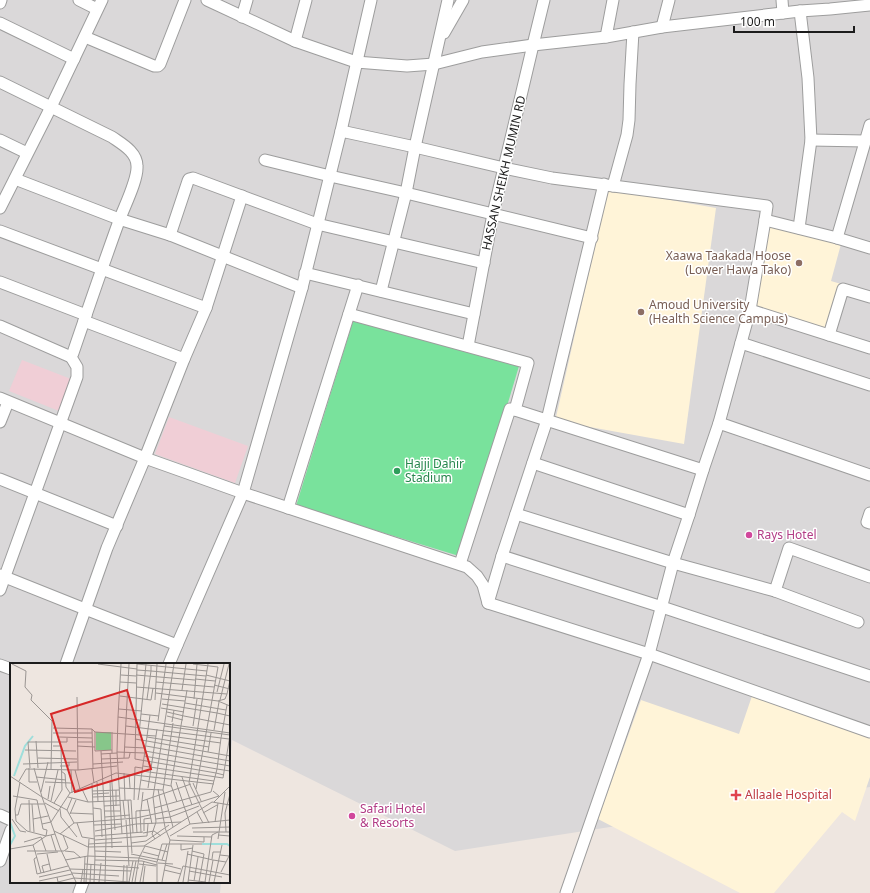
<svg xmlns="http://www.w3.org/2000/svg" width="870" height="893" viewBox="0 0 870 893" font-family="'Noto Sans',sans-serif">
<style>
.residential{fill:#dad8d9}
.commercial{fill:#f0ced6}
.education{fill:#fff4d8}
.pitch{fill:#79e29c}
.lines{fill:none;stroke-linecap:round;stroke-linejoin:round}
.minor-casing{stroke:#9d9d9d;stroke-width:13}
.minor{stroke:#fff;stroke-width:11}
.education-dot{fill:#8d6e63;stroke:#fff;stroke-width:1.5}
.leisure-dot{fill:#2e9e5b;stroke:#fff;stroke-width:1.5}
.hotel-dot{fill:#d1479c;stroke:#fff;stroke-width:1.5}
.health-dot{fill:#e0444e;stroke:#fff;stroke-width:1.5}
.labels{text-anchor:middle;stroke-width:3;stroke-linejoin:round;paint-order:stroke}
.street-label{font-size:12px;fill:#1c1c1c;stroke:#fff}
.education-label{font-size:12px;fill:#785e54;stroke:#fff;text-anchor:end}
.leisure-label{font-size:12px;fill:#27864d;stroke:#fff;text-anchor:start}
.hotel-label{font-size:12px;fill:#b23c85;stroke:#fff;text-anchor:start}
.health-label{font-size:12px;fill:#be3a42;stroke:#fff;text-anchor:start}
.inset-river{fill:none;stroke:#9ededb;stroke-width:2}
.inset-road{fill:none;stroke:#9a9592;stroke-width:1}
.view{fill:#d62828;fill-opacity:0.15;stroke:#d62828;stroke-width:2}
.inset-edge{fill:none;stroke:#1c1c1c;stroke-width:2}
</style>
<rect width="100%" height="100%" fill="#eee6e0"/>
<polygon class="residential" points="0,0 870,0 870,787 455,851 232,740 229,775 229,664 11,664 11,882 221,882 220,893 0,893"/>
<g class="commercial">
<polygon points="22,360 71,379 59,411 9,391"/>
<polygon points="169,417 248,446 235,483 155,454"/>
</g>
<g class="education">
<polygon points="608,189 716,208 684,444 573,424 556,417"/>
<polygon points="769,227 841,244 831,281 841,284 826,330 754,307"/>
<polygon points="752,696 870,737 870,777 855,821 842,812 774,893 740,893 598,819 641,700 739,734"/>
</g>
<polygon class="pitch" points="353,321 519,366 498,436 459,556 296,506"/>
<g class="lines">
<g class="minor-casing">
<g id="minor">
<polyline points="79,0 97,9"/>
<polyline points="207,0 295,41 356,62 407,66 434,64 482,52 533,45 606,37 662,27 800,11 830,9 870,5"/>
<polyline points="782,0 783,13"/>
<polyline points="0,3 1,0"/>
<polyline points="242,17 247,0"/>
<polyline points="0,23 74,59"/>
<polyline points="662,27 669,0"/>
<polyline points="444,33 463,0"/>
<polyline points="85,37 154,66 158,66 160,64 185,0"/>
<polyline points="606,37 613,0"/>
<polyline points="295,41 306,0"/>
<path d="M0 82 112 137C122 144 137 152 137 166 138 180 124 207 119 221 103 265 88 309 73 353L71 357 77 367V377L0 590"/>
<polyline points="341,131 415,147 504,168 552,178 767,206 765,220"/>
<polyline points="0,140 27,153"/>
<polyline points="811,140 865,141"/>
<polyline points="265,160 330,176 406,193 592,238"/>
<polyline points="15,179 119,219 170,235 302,288"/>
<polyline points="613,186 627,135 629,120 630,84 633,32"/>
<polyline points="0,208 51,107 102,0"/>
<polyline points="799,228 811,140 808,78 800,11"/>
<polyline points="0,231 206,308"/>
<polyline points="170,235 188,181 189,179 193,178 317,224 484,263"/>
<polyline points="837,238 870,125"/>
<polyline points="305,273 474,314"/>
<polyline points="0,282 86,315"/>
<polyline points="381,291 406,193 415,147 448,0"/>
<polyline points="750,310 870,348"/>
<polyline points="349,314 528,363 515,410 703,470"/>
<polyline points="84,321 184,359"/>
<polyline points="0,326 71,357"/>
<polyline points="829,335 843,289 870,297"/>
<polyline points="741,343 870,385"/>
<polyline points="468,346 493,214 533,45 544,0"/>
<polyline points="0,398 145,458 190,474 243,493 467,567 477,576 483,585 488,603 502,556 547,420 604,184"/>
<polyline points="0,422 8,402"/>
<polyline points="719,423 870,475"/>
<polyline points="533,463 689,515"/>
<polyline points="0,479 117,526"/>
<polyline points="288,508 358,285"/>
<polyline points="870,513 867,522 870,523"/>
<polyline points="516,514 673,563 775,591 858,622"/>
<polyline points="502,556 662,607 870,676"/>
<polyline points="460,564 510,409 515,410"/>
<polyline points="0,575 85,609 177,645 169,664"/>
<polyline points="775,591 789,548 870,577"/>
<polyline points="488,603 649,654 870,732"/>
<polyline points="177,645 243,493 302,288 341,131 371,0"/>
<polyline points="66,664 107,548 145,458 184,359 206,308 242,196"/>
<polyline points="0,665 11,669"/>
<polyline points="0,815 11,820"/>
<polyline points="0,861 11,830"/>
<polyline points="79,893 83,882"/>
<polyline points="566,893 649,654 673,563 689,515 703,470 719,423 750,310 765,220 837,238 870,248"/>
</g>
</g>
<use href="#minor" class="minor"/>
</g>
<g class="education-dot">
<circle cx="799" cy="263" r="4"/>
<circle cx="641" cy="312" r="4"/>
</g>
<circle class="leisure-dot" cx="397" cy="471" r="4"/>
<g class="hotel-dot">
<circle cx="749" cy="535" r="4"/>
<circle cx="352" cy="816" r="4"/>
</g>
<path class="health-dot" d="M734 789h4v4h4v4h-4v4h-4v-4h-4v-4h4z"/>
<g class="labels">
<g class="street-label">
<text transform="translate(504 173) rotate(-77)" y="4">HASSAN SHEIKH MUMIN RD</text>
</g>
<g class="education-label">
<text x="791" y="260">Xaawa Taakada Hoose<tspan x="791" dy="14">(Lower Hawa Tako)</tspan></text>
<text x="649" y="309" text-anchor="start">Amoud University<tspan x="649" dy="14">(Health Science Campus)</tspan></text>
</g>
<g class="leisure-label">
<text x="405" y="468">Hajji Dahir<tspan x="405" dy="14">Stadium</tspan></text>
</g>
<g class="hotel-label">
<text x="757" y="539">Rays Hotel</text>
<text x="360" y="813">Safari Hotel<tspan x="360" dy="14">&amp; Resorts</tspan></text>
</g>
<g class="health-label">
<text x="745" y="799">Allaale Hospital</text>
</g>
</g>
<g transform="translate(10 663)">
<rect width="220" height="220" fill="#eee6e0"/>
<path d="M86 69H101V87H86Z" fill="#79e29c"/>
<path class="inset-river" d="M4 113 15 83 23 73M0 159 5 173 0 182M192 181H217L220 183"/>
<path class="inset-road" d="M2 1 16 8 15 24 22 32 21 37 42 58 41 106M88 1 127 6M111 1 108 54 220 70M127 1 125 96 206 110 207 106 220 108M127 1 197 8M183 1 208 4 186 126M198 1 179 120 199 160M127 7 141 8V3M111 12 126 13M126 12 185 17M196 12 220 18M185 16 205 18M110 19 126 20M146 19 204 24M204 22 220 26M126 24 217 31 220 17M172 27 176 1M207 29 214 1M146 30 208 38 215 36 217 31M110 33 141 37 143 25M137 36 141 8 196 13M152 36 175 38M184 36 187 1M145 37 147 1M210 37 219 1M208 38 220 43M209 39 207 50 220 53M175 40 216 47M152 41 207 50 204 67M217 42 211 75 219 76M151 45 174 49M109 46 132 48M157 49 174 53M131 51 149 53M157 53 173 57M174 53 220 62M108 54 107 89 112 171M148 58 156 1M162 59 164 47M163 60 153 127 163 164M116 63 211 75 207 106 134 93M154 63 220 72M183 63 187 36M43 65 82 66M43 70H82M129 71 136 1M152 72 211 80M49 74 82 75M137 74 199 84M125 76 137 78M26 78 28 105M137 78 220 93M67 79H82M43 83H51L52 127 44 140M67 83 85 84V88L102 87M136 83 220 98M85 84V69M115 84 136 85M15 87 66 88M91 88 96 176 95 219M135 88 220 103M107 89 135 90M198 89 201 70M100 90 105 167M102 90V69M91 91 107 90M28 95 67 96M114 95 119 1M91 96 119 95 120 90M13 101 67 99M83 101 113 99M50 103H59V99M133 103 213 115 220 72M19 105V119H27M20 105 18 79H57V75M24 105 32 134 57 147 64 160M82 106 84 120M83 106 82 66 85 69 146 73M61 107 62 130M65 107 70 126M68 107 107 103M51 108 55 111 56 124 60 130M132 108 204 118M114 110 115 137M119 111 120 125M0 113 32 134 50 185 66 219M26 114 56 117M172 114 182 142M131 117 161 123M9 118 16 106 68 107 67 34M100 118 102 185M10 119 5 146 6 158 17 168 36 173 45 171M35 119 61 120M87 119 88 139M166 119 180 161M183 120 191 138M82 121 85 193 84 219M109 125 153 127M138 125 147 66M72 126 78 139M148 126 155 164M106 127V143M82 128 109 127M31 129 38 99M83 131 99 130M58 134 78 139 121 137 123 170M83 134 109 133M38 136 40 123M137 136 142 161M19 137 20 168M113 137 115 155M118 137 122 190M124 137 125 104 132 105M128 137 140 52M41 138 48 107M132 138 181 121M167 139 161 122 177 27M204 139 220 123M35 140 49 148M22 141 24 169M94 143 110 142M83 145 91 146 92 174M144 145 201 129 206 110 214 112M50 146 51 154 67 174M57 147 62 135M130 147 131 170M131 147 133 129M94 148H110M159 149 209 133 203 128M187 149 193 160M60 150 83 151M193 150 207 142M60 151 66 137M5 152H8L11 141H34M95 154 120 152M2 156 10 168 16 169M23 156 38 153M146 156 160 154 189 143M116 157 119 203M205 159 208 140M67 160 72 174 85 176M32 161 41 159 60 130 106 110 204 121M84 162 111 161M182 165 220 164M44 168 78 184 134 183 202 139 220 142M85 168 126 161 171 159M134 168V156L141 155M183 169H220M216 169 215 150 220 131M127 170 126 155 158 148M133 170 144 168 151 173M50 171 64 160 126 155V148L140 147M41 172 46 188M208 172 220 173M85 173 133 169M160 173 180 161 220 157M167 173 202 174M145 176 142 171 146 159 143 134 164 1M208 176 215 129M85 177 137 173 138 161M160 177 194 179V174M14 179 31 174 36 188M121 180 136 178 159 162M79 181 112 179M171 181V187L183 185M23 182 25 188H54L58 185 53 172M135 183 158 189M0 186 23 182 36 173 37 167 33 166 27 137 3 133M17 188H25L31 210M55 188 64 189 71 195M85 188 111 189M182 188 194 191 189 219M133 189 149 193M27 191 48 189M37 191 41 208M121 191 156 198M177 191 203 197M210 192 219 193 211 209M27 194 24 196 27 211 58 203M202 196 203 189H211M55 197 78 193 129 195 147 199M85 197 132 198 147 202M152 197 157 181M148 200 163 201M75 201 129 205M129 201 146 203M155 202 171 206M60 206 121 208M154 207 171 211M179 208 212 214M34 210 32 203 39 201M62 210 109 213M29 214 60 207M47 214 48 219 64 215 120 219M178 217 196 219M29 218 62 211M184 218 188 194M71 219 73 206M74 219 75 193M76 219 79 176M80 219 81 201M89 219 91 200M113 219 114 202M117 219V202M119 219 123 198M122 219 126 198M125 219 129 195 135 183M130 219 134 198M133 219 135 203M147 219V199L152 181H192M152 219 160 177 155 165M168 219 173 203 220 212M173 219 178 188M178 219 183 182M195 219 202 172 208 169M199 219 203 197 216 199M204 219 212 182"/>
<path class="view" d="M117 27 141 106 65 129 41 51Z"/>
<rect width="220" height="220" class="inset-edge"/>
</g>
<path d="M734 26v6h120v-6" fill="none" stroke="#1c1c1c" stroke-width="2"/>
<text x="740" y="26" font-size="12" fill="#1c1c1c" stroke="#ffffff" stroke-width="3" paint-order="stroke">100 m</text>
</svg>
